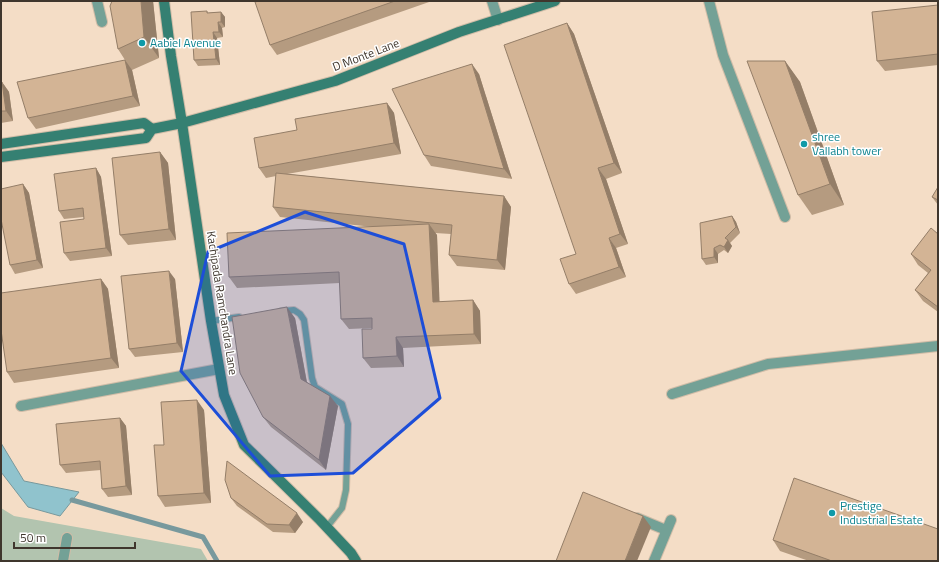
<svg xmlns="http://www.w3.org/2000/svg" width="939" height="562" viewBox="0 0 939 562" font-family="'Titillium Web',sans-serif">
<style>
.green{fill:#b2c4af}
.water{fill:#90c3cd;stroke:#78999d}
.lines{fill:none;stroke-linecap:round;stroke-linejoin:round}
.stream{stroke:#78999d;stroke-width:5}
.lane-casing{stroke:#d0bca7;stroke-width:8}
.street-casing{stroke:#d0bca7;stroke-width:12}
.secondary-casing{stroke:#d0bca7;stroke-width:12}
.lane{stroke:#73a196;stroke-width:6}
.street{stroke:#73a196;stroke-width:10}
.secondary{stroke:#358072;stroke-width:10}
.wall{fill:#b59b80}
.shaded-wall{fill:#947e68}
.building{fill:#d3b495;stroke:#947e68}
.marked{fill:#1d4ed8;fill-opacity:0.2;stroke:#1d4ed8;stroke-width:3;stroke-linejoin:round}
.culture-dot{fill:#0f9aa8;stroke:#fff;stroke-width:1.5}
.labels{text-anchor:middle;stroke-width:3;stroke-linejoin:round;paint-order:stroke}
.culture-label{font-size:12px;fill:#0d838f;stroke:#fff;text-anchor:start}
.street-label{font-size:12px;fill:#3f362d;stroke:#fff}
</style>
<rect width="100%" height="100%" fill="#f4ddc6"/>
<polygon class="green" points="1,508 14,516 201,549 208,561 1,561"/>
<polygon class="water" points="1,443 24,481 79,492 60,516 28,507 1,472"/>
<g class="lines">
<polyline class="stream" points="72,500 203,537 217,561"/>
<g class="lane-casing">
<g id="lane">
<polyline points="282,311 294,310 300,314 304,320 312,378 315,387 342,404 348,424 346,490 342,508 327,527"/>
<polyline points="211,321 239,317"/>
</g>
</g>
<g class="street-casing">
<g id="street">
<polyline points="97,1 102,22"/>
<polyline points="492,1 498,20"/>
<polyline points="709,1 723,55 785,217"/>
<polyline points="672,394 768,364 938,346"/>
<polyline points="21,406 219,369"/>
<polyline points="637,518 666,530"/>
<polyline points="63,561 67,538"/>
<polyline points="654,561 671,520"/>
</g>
</g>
<g class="secondary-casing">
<g id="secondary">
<polyline points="164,1 171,56 182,123 211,321 224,395 244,445 320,520 351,553 356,561"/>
<polyline points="1,144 144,123 152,129"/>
<polyline points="1,157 146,138 152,129 182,123 335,81 459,32 555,1"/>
</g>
</g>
<use href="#lane" class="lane"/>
<use href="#street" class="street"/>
<use href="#secondary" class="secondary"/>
</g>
<g class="wall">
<polygon points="112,1 153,1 159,58 132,70 140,106 36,129 28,118 125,60 118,49"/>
<polygon points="259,1 432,1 277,55 270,45"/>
<polygon points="938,5 938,65 885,71 877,61"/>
<polygon points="207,11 208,13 221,12 225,17 225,27 222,28 223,37 217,38 220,65 198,66 194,60"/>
<polygon points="567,23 574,34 622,173 606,179 628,244 616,248 626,277 576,294 569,284 576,254"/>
<polygon points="785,61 800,82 844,205 812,215 798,195"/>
<polygon points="479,74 512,179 431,166 424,155"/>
<polygon points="1,82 2,82 9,92 13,121 1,123"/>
<polygon points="387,103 394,113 401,154 287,174 504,196 511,207 505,270 457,266 449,255 451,234 435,233 437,235 439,302 473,300 480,311 481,344 403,348 404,367 371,368 363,358 372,328 349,329 341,319 340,283 237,288 229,277 373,227 280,217 273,207 276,176 266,178 259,168 297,130"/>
<polygon points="160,152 168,163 176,240 128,245 120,235"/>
<polygon points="96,168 101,177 112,256 70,261 64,253 84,219 84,217 64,219 59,211"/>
<polygon points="23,184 29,193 43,268 15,274 10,265"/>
<polygon points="938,187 938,205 932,197"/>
<polygon points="732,216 736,222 740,233 730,243 732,246 728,253 724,250 718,254 718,263 706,265 702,259"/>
<polygon points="938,234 938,312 923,301 915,290 928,273 918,265 911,254"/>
<polygon points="101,279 108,289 119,368 14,383 7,372"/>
<polygon points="175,279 183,352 135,357 129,349"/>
<polygon points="295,318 307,382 338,406 326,470 271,427 263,417"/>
<polygon points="204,410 211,503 165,507 158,496 164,445"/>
<polygon points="120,418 126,426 132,495 108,497 102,489 101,470 66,473 60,465"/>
<polygon points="231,498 303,522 295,533 273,532 237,506"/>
<polygon points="773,540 938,561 809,561 780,551"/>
</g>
<g class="shaded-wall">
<polygon points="141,1 153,1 159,58 144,37"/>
<polygon points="221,12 225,17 225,27 221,22"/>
<polygon points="218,22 222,28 223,37 219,32"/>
<polygon points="567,23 574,34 622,173 614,163"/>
<polygon points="213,32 217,38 220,65 216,59"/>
<polygon points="125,60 132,70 140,106 133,96"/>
<polygon points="785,61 800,82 844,205 830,184"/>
<polygon points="472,64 479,74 512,179 504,169"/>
<polygon points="2,82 9,92 13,121 6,111"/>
<polygon points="387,103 394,113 401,154 394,143"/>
<polygon points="160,152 168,163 176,240 169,229"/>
<polygon points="96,168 101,177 112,256 106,248"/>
<polygon points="598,168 606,179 628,244 620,234"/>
<polygon points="23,184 29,193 43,268 37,260"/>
<polygon points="504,196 511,207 505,270 497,260"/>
<polygon points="732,216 736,222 740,233 736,227"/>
<polygon points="429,224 437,235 440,313 433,302"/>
<polygon points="609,238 616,248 626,277 619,267"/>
<polygon points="728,240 732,246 728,253 724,247"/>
<polygon points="714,248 718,254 718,263 714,257"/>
<polygon points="169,271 175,279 183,352 177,343"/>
<polygon points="101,279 108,289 119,368 111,358"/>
<polygon points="473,300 480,311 481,344 474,334"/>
<polygon points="287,307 295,318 308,389 301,379"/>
<polygon points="396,337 403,348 404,367 397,356"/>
<polygon points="330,396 338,406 326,470 319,460"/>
<polygon points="197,400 204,410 211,503 204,493"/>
<polygon points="120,418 126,426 132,495 126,486"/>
<polygon points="297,513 303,522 295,533 289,525"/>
<polygon points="643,516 651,527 637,561 625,561"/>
</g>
<g class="building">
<polygon points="112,1 141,1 144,37 118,49 110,6"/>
<polygon points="259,1 395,1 270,45 255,2"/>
<polygon points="938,5 938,55 938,54 877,61 872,12"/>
<polygon points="207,11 207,13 221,12 221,22 218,22 219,32 213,32 216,59 194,60 191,12"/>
<polygon points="567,23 614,163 598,168 620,234 609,238 619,267 569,284 560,259 576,254 504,45"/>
<polygon points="125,60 133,96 28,118 17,82"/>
<polygon points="747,61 785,61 830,184 798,195"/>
<polygon points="472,64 504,169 424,155 392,89"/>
<polygon points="1,82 2,82 6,111 1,111"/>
<polygon points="387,103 394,143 259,168 254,138 297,130 295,119"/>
<polygon points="160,152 169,229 120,235 112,158"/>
<polygon points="96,168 106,248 64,253 60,222 84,219 83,208 59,211 54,174"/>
<polygon points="276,173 504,196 497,260 449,255 452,225 273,207"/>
<polygon points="23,184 37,260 10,265 1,219 1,189"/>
<polygon points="938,187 938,200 932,197"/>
<polygon points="732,216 736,227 725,238 728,240 724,247 720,245 714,248 714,257 702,259 700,223"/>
<polygon points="429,224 433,302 473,300 474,334 396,337 397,356 363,358 362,329 372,329 372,318 341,319 339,272 229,277 227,233"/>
<polygon points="931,228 938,234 938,307 915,290 931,270 911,254"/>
<polygon points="169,271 177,343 129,349 121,276"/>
<polygon points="101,279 111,358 7,372 1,330 1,293"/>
<polygon points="287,307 301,379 330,396 319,460 263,417 240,373 232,317"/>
<polygon points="197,400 204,493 158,496 154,445 164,445 161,402"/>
<polygon points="120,418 126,486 102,489 100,461 60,465 56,424"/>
<polygon points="227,461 297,513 289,525 267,524 231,498 225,480"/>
<polygon points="794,478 938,529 938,561 832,561 773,540"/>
<polygon points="583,492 643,516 625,561 556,561"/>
</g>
<path class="marked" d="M305 212 404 244 440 398 353 473 270 476 181 371 208 252Z"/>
<g class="culture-dot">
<circle cx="142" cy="43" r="4"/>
<circle cx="804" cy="144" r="4"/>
<circle cx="832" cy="513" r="4"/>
</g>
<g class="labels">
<g class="culture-label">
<text x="150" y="47">Aabiel Avenue</text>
<text x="812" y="141">shree<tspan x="812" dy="14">Vallabh tower</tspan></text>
<text x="840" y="510">Prestige<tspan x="840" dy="14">Industrial Estate</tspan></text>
</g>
<g class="street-label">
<text transform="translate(366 55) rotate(-21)" y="4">D Monte Lane</text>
<text transform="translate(222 303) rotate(81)" y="4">Kachipada Ramchandra Lane</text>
</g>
</g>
<rect width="939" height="562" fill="none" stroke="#3f362d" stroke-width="4"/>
<path d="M14 542v6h121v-6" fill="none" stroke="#3f362d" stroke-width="2"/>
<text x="20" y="542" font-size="12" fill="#3f362d" stroke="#ffffff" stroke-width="3" paint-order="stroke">50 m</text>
</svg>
